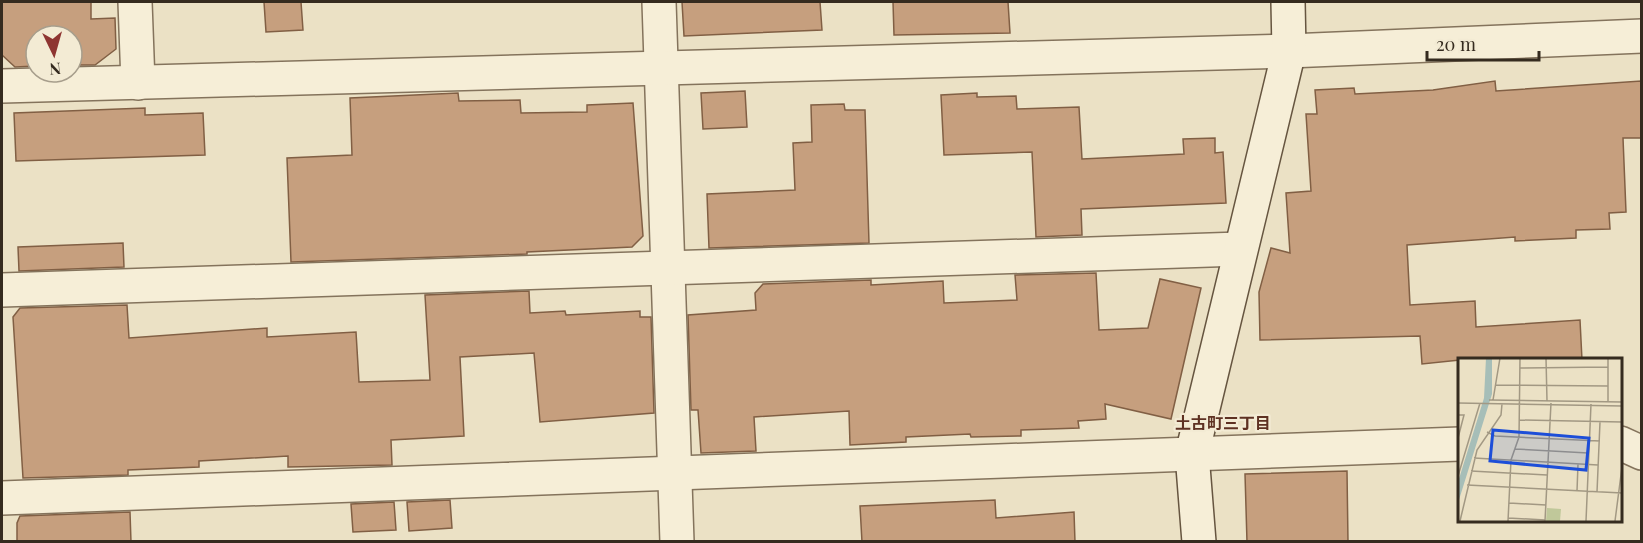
<svg xmlns="http://www.w3.org/2000/svg" width="1643" height="543" viewBox="0 0 1643 543" font-family="'Playfair Display','Noto Sans JP',serif">
<style>
.building{fill:#c69f7e;stroke:#815f44;stroke-width:1.5}
.lines{fill:none;stroke-linecap:round;stroke-linejoin:round}
.street-casing{stroke:#84735c;stroke-width:36}
.secondary-casing{stroke:#665540;stroke-width:36}
.street{stroke:#f6eed7;stroke-width:33}
.secondary{stroke:#f6eed7;stroke-width:33}
.labels{text-anchor:middle;stroke-width:4.5;stroke-linejoin:round;paint-order:stroke}
.neighbourhood-label{font-size:16px;font-weight:bold;fill:#5e3122;stroke:#f3ebd4}
.inset-road{fill:none;stroke:#a29883;stroke-width:1.5}
.view{fill:#1d4ed8;fill-opacity:0.15;stroke:#1d4ed8;stroke-width:3}
.inset-edge{fill:none;stroke:#352b1f;stroke-width:3}
</style>
<rect width="100%" height="100%" fill="#ebe1c5"/>
<g class="building">
<polygon points="2,2 91,2 91,19 115,18 116,49 95,65 72,65 72,36 36,36 36,66 15,67 2,55"/>
<polygon points="264,2 301,2 303,30 266,32"/>
<polygon points="682,2 820,2 822,30 684,36"/>
<polygon points="893,2 1008,2 1010,33 894,35"/>
<polygon points="1495,81 1496,91 1641,81 1641,138 1623,138 1626,212 1609,213 1610,229 1576,230 1576,238 1515,241 1515,237 1407,245 1410,305 1475,301 1476,327 1580,320 1582,360 1460,360 1422,364 1420,336 1260,340 1259,292 1271,248 1290,253 1286,193 1311,191 1306,114 1317,114 1315,90 1354,88 1355,94 1433,90"/>
<polygon points="745,91 747,127 703,129 701,93"/>
<polygon points="458,93 459,101 520,100 521,113 587,112 587,105 633,103 643,236 632,247 527,252 527,254 291,262 287,158 352,155 350,98"/>
<polygon points="977,93 977,97 1016,96 1017,109 1079,107 1082,159 1184,154 1183,139 1215,138 1215,153 1223,152 1226,203 1081,209 1082,235 1036,237 1032,152 944,155 941,95"/>
<polygon points="844,104 845,110 865,110 869,243 709,248 707,194 795,190 793,143 812,142 811,105"/>
<polygon points="145,108 145,115 203,113 205,155 16,161 14,113"/>
<polygon points="123,243 124,267 19,271 18,247"/>
<polygon points="1096,273 1099,330 1148,328 1160,279 1201,288 1171,419 1105,404 1106,419 1078,421 1079,428 1021,430 1021,436 971,437 970,434 906,437 906,442 850,445 849,411 754,417 756,451 701,453 698,410 691,410 688,315 756,310 755,293 763,284 871,280 871,285 943,281 944,303 1017,300 1015,275"/>
<polygon points="529,291 530,313 565,311 566,315 640,311 640,317 651,317 654,413 540,422 534,353 460,357 464,436 391,440 392,465 288,467 288,456 199,461 199,467 128,470 128,475 23,478 13,317 20,308 127,305 129,338 267,328 267,337 356,332 359,382 430,380 425,295"/>
<polygon points="1347,471 1348,542 1247,542 1245,474"/>
<polygon points="450,500 452,528 409,531 407,502"/>
<polygon points="995,500 996,518 1074,512 1075,542 862,542 860,506"/>
<polygon points="394,502 396,530 353,532 351,504"/>
<polygon points="130,512 131,542 17,542 17,523 20,516"/>
</g>
<g class="lines">
<g class="street-casing">
<g id="street">
<polyline points="135,2 138,83"/>
<polyline points="659,2 677,542"/>
<polyline points="2,86 1289,51 1642,36"/>
<polyline points="2,290 1240,249"/>
<polyline points="1620,443 1642,453"/>
<polyline points="2,498 1460,444"/>
</g>
</g>
<g class="secondary-casing">
<polyline id="secondary" points="1199,542 1192,454 1289,51 1288,2"/>
</g>
<use href="#street" class="street"/>
<use href="#secondary" class="secondary"/>
</g>
<g class="labels">
<g class="neighbourhood-label">
<text x="1223" y="429">土古町三丁目</text>
</g>
</g>
<g transform="translate(1458 358)">
<rect width="164" height="164" fill="#ebe1c5"/>
<path d="M89 150 103 151 102 163H88Z" fill="#c0c89a"/>
<path d="M28 0H34V36L0 145V124L26 40Z" fill="#a6beb8"/>
<path class="inset-road" d="M88 0 89 43M150 0V43M62 10 150 9M37 27 150 28M31 42 164 44M35 42 42 0M0 45 164 48M0 57H6L0 80M61 62 164 64M29 74 37 78 142 83M57 91 130 95M16 100 140 107M13 113 89 117M0 118 22 45M9 127 164 135M119 133 120 106M139 134 142 64M51 145 88 147M50 160 87 162M2 163 19 92 43 57 44 46M50 163 53 102 61 79 62 0M87 163 93 45M128 163 133 46M157 163 164 109"/>
<path class="view" d="M35 72 131 80 128 112 32 103Z"/>
<rect width="164" height="164" class="inset-edge"/>
</g>
<rect width="1643" height="543" fill="none" stroke="#352b1f" stroke-width="6"/>
<g transform="translate(54 54) rotate(175)"><circle r="28" fill="#f3ebd4" stroke="#a79e8c" stroke-width="1.5"/>
<path d="M0-4.5L10 22L0 15L-10 22Z" fill="#8e3531"/>
<text y="-9" font-size="16" font-weight="bold" text-anchor="middle" fill="#352b1f">N</text>
</g>
<path d="M1427 51v9h112v-9" fill="none" stroke="#352b1f" stroke-width="3"/>
<text x="1436" y="51" font-size="18" fill="#352b1f" stroke="#f3ebd4" stroke-width="4.5" paint-order="stroke">20 m</text>
</svg>
